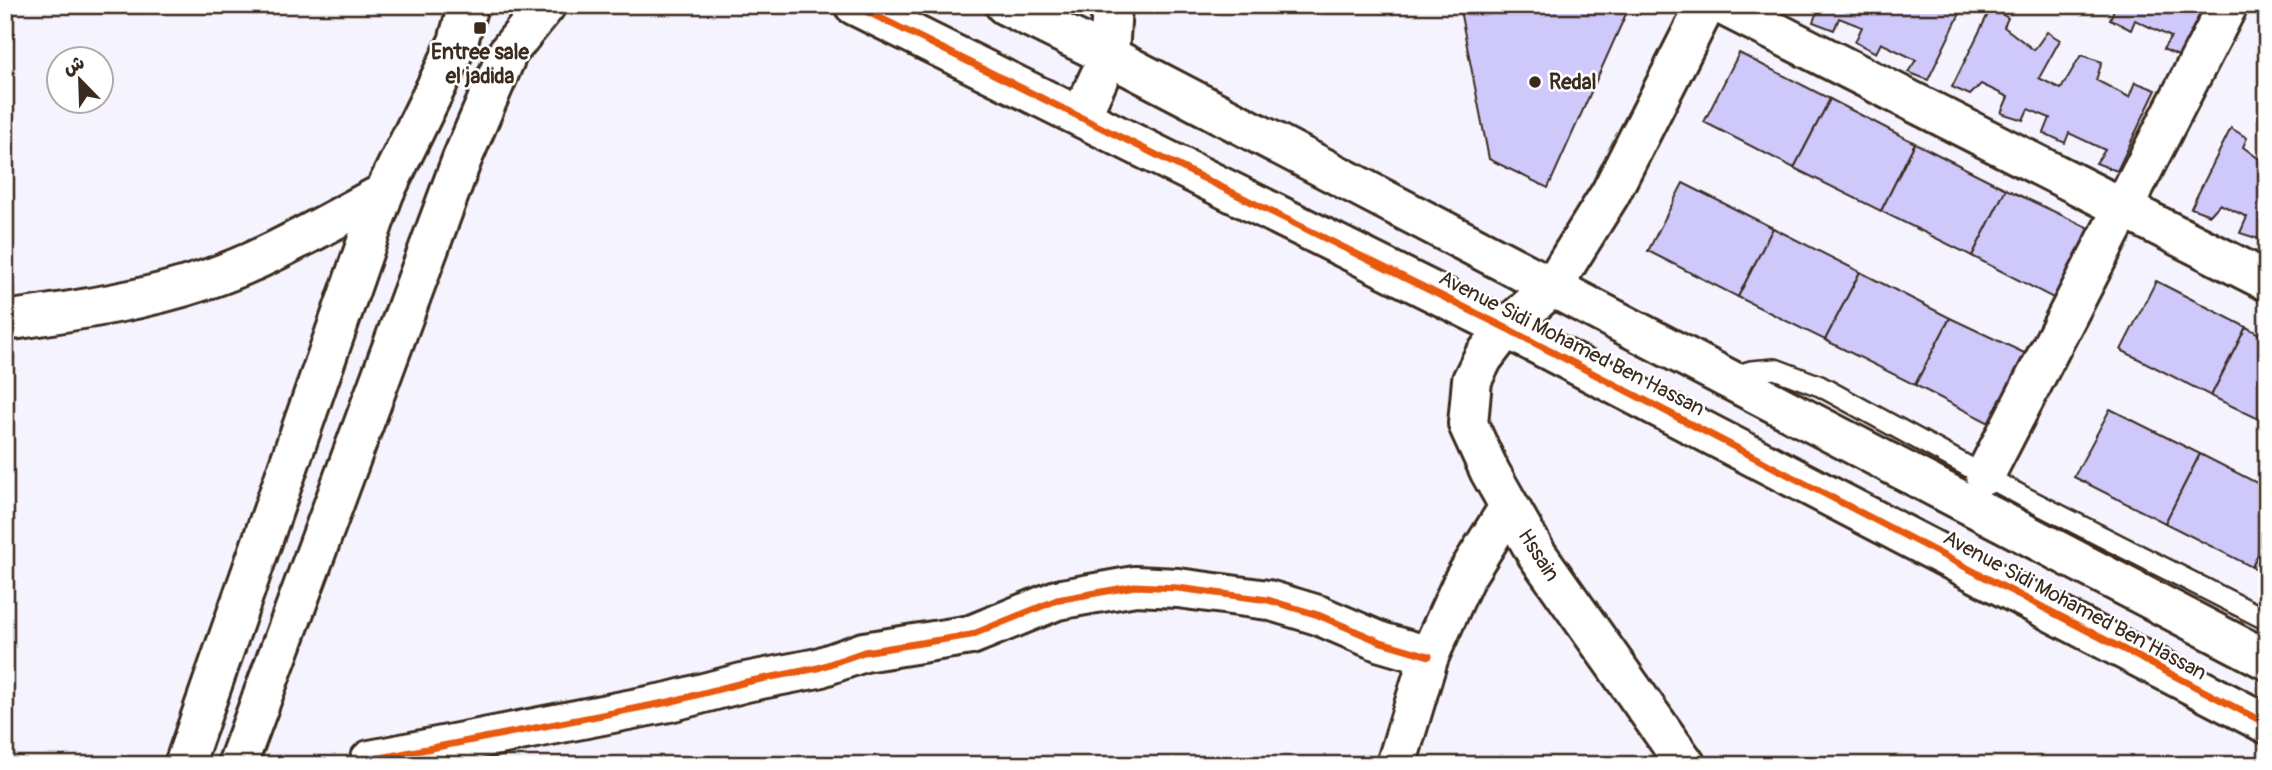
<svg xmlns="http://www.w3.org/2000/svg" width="2272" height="770" viewBox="0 0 2272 770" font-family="Pangolin,'Playpen Sans Arabic',sans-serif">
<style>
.building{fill:#cfc8fb;stroke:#3b2a1e;stroke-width:2}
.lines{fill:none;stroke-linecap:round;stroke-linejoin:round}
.service-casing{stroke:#3b2a1e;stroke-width:24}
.minor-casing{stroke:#3b2a1e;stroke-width:44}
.tertiary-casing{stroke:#3b2a1e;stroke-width:44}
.service{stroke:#fff;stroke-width:19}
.minor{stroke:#fff;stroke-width:38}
.tertiary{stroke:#fff;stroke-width:38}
.cycleway-casing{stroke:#fff;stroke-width:11}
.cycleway{stroke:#e8590c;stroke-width:7}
.poi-dot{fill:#3b2a1e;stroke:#fff;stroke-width:2.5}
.labels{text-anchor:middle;stroke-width:5;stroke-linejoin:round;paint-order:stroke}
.poi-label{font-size:21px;font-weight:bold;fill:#3b2a1e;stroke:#fff}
.street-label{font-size:21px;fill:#3b2a1e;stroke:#fff}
</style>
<rect width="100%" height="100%" fill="#f5f4fe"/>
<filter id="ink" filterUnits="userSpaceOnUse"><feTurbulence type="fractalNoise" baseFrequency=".0143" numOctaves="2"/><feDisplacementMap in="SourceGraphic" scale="14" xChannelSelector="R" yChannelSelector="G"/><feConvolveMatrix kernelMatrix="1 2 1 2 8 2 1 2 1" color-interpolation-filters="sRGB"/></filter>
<g filter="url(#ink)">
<g class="building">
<polygon points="1459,5 1630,5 1548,188 1489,159"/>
<polygon points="1816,5 1940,6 1964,5 1928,80 1908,72 1916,60 1881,43 1876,53 1855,42 1862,27 1839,18 1834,30 1813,22 1819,7"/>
<polygon points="2116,5 2208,5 2183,58 2163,49 2171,37 2135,20 2131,30 2110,19"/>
<polygon points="1991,8 2008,18 2004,27 2034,50 2047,32 2060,40 2039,78 2061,89 2081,55 2102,62 2096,80 2129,97 2135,82 2156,90 2117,171 2096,163 2105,150 2069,133 2065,143 2044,133 2050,118 2028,109 2023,120 2001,113 2008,97 1981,84 1970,95 1952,87"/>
<polygon points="1739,53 1830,99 1794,168 1704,122"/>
<polygon points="1830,99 1915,143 1881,211 1794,168"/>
<polygon points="2231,128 2247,138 2243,147 2267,165 2267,229 2262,240 2240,233 2247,217 2220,204 2210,215 2191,208"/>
<polygon points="1915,143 2006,189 1972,256 1881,211"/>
<polygon points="1683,183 1773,228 1738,297 1648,251"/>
<polygon points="2006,189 2091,229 2057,300 1972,256"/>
<polygon points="1773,228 1860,272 1825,340 1738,297"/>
<polygon points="1860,272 1950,318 1915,385 1825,340"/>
<polygon points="2156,281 2246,327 2211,396 2121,350"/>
<polygon points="1950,318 2035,358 2001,429 1915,385"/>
<polygon points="2246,327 2267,338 2267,423 2211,396"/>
<polygon points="2110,409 2200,454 2165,523 2074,477"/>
<polygon points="2200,454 2267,488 2267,536 2252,567 2165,523"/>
<polygon points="2267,536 2267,574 2252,567"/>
</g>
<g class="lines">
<g class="service-casing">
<polyline id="service" points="1731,377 1751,371 1775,369 1820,386 2024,497 2267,620"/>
</g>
<g class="minor-casing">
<g id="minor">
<polyline points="1722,5 2267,281"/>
<polyline points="1081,116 1109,56 1112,5"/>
<path d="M5 321C72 311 140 302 205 280 268 259 325 224 384 193"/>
<polyline points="1985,475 2228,5"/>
<polyline points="370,760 669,702 746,682 818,668 864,652 971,635 1057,600 1135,586 1178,588 1268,600 1318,615 1381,642 1429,656"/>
<polyline points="1396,765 1429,656 1464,579 1509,507"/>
<polyline points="1686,765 1536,553 1490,472 1468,424 1472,380 1483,358 1506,328 1552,287 1610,194 1706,5"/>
</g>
</g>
<g class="tertiary-casing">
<g id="tertiary">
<polyline points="854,5 1506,328 2267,724"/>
<polyline points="1005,5 1109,56 2267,660"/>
<polyline points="184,765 384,193 458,42 468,5"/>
<polyline points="237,765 462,159 508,52 546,5"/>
</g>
</g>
<use href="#service" class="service"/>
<use href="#minor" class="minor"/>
<use href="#tertiary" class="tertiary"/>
<g class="cycleway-casing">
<g id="cycleway">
<polyline points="854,5 1506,328 2267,724"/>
<polyline points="370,760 669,702 746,682 818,668 864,652 971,635 1057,600 1135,586 1178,588 1268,600 1318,615 1381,642 1429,656"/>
</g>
</g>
<use href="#cycleway" class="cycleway"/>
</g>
</g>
<g class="poi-dot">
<rect x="473" y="21" width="14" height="14" rx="3.5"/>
<circle cx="1535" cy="82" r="7"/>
</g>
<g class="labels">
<g class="poi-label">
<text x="480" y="59">Entree sale<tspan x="480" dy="24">el jadida</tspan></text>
<text x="1549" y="89" text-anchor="start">Redal</text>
</g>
<g class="street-label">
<text transform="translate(1572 343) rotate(27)" y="7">Avenue Sidi Mohamed Ben Hassan</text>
<text transform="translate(1539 555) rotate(57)" y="7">Hssain</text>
<text transform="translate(2075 605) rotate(28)" y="7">Avenue Sidi Mohamed Ben Hassan</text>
</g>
</g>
<rect width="2272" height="770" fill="none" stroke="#fff" stroke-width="28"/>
<rect x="14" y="14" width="2244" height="742" fill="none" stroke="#3b2a1e" stroke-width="2.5" filter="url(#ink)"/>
<g transform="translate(80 80) rotate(337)"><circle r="33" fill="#ffffff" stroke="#b1aaa5" stroke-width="2"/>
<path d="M0-5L12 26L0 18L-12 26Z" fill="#3b2a1e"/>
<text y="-10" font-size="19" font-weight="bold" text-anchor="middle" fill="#3b2a1e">ش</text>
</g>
</svg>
